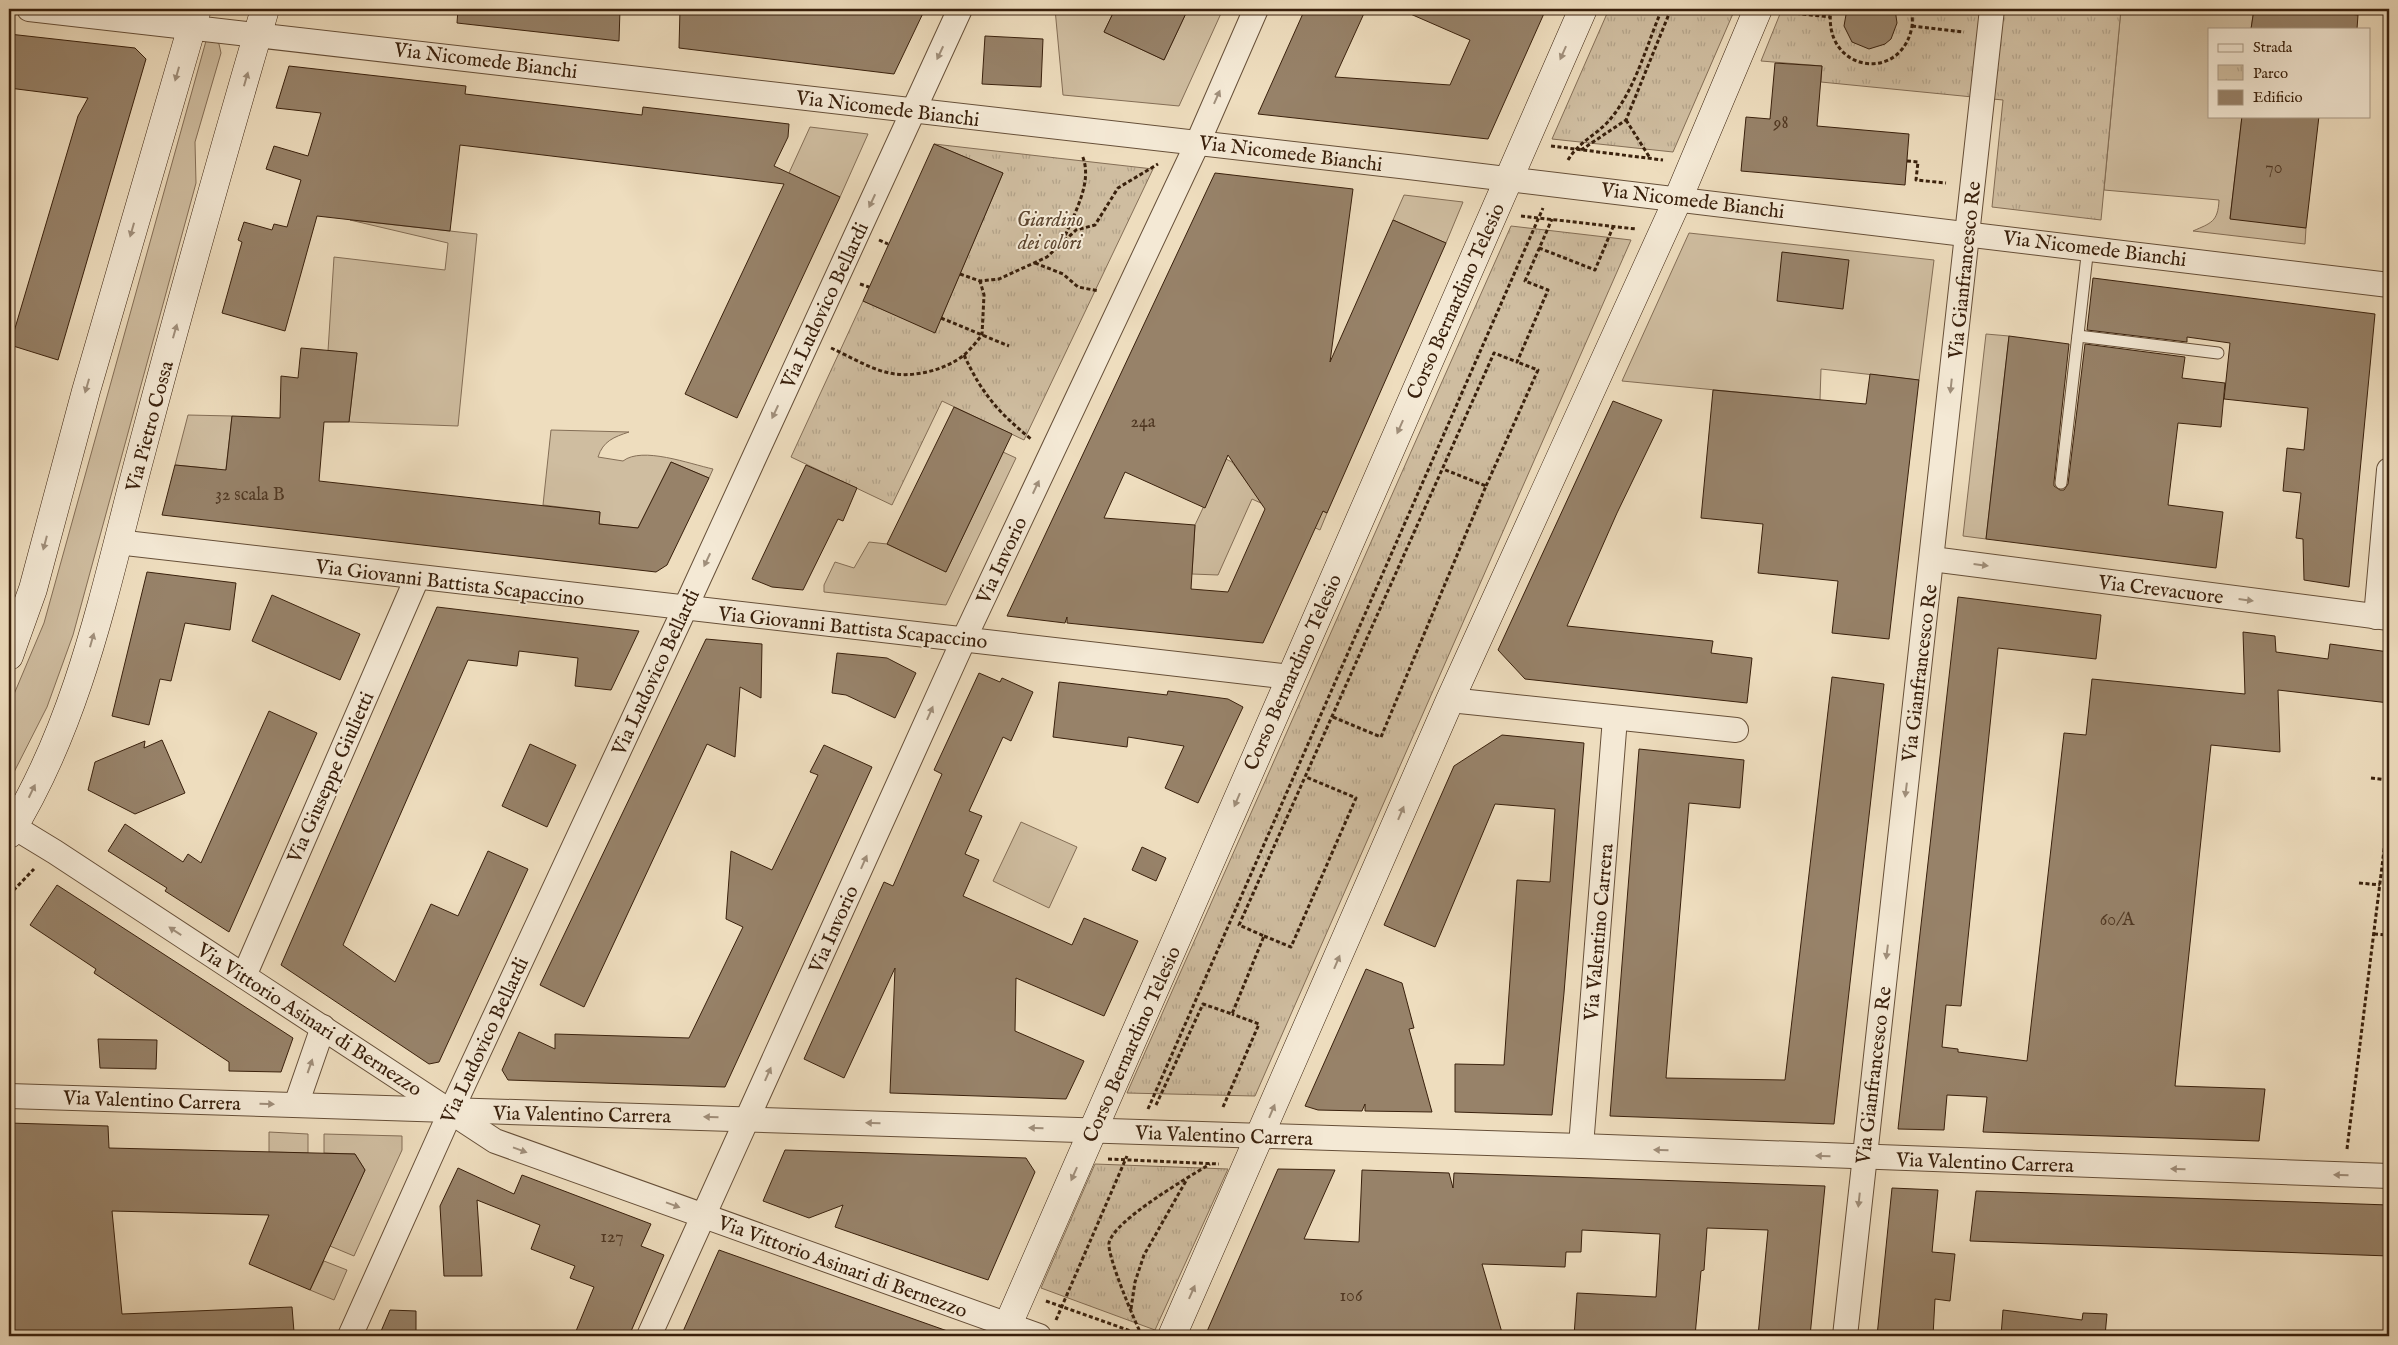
<svg xmlns="http://www.w3.org/2000/svg" width="2398" height="1345" viewBox="0 0 2398 1345" font-family="'IM FELL English',serif">
<style>
.green{fill:#cfbda0;stroke:#846e56}
.park{fill:url(#park-tufts);stroke:#846e56}
.building{fill:#978269;stroke:#39200c;fill-rule:evenodd}
.lines{fill:none;stroke-linecap:round;stroke-linejoin:round}
.lane-casing{stroke:#664f38;stroke-width:13}
.street-casing{stroke:#664f38;stroke-width:26}
.secondary-casing{stroke:#39200c;stroke-width:29}
.path{stroke:#39200c;stroke-width:3;stroke-dasharray:4 2.5;stroke-linecap:butt}
.lane{stroke:#f4e9d5;stroke-width:11}
.street{stroke:#f4e9d5;stroke-width:24}
.secondary{stroke:#f4e9d5;stroke-width:28}
.oneway{fill:#a08f7b}
.labels{text-anchor:middle;stroke-width:4;stroke-linejoin:round;paint-order:stroke}
.number-label{font-size:18px;fill:#503823}
.street-label{font-size:20px;fill:#39200c;stroke:#f4e9d5}
.park-label{font-size:20px;font-style:italic;fill:#5e4731;stroke:#f4e9d5}
</style>
<defs>
<pattern id="park-tufts" width="24" height="20" patternUnits="userSpaceOnUse" patternTransform="scale(1.25)"><rect width="24" height="20" fill="#cfbda0"/><path d="M3 7l-1-3M5 7V3M7 7l1-3M15 17l-1-3M17 17v-4M19 17l1-3" fill="none" stroke="#b2a289"/></pattern>
</defs>
<rect width="100%" height="100%" fill="#eeddbe"/>
<filter id="stains"><feTurbulence type="fractalNoise" baseFrequency=".004" numOctaves="4"/><feColorMatrix values="0 0 0 0 .2 0 0 0 0 .09 0 0 0 0 .02 0 0 0 .5 -.17"/></filter>
<radialGradient id="worn" r=".72"><stop offset=".6" stop-color="#630" stop-opacity="0"/><stop offset="1" stop-color="#630" stop-opacity=".3"/></radialGradient>
<g class="green">
<polygon points="1055,9 1115,9 1104,32 1164,60 1188,9 1223,9 1179,106 1063,95"/>
<path d="M2121 9H2254L2251 29H2209V116H2242L2230 218 2306 228 2305 244 2193 231C2211 223 2218 222 2219 200L2104 190Z"/>
<polygon points="214,40 219,44 221,53 195,142 196,183 73,635 47,707 9,782 9,706 44,623 206,41"/>
<polygon points="810,127 868,134 840,197 789,173"/>
<polygon points="1404,195 1463,202 1446,243 1393,220"/>
<polygon points="350,220 477,234 458,426 349,422 357,353 328,351 334,257 445,270 448,243"/>
<polygon points="1689,233 1934,260 1919,380 1821,369 1820,400 1622,381"/>
<polygon points="1986,334 2009,336 1986,539 1963,536"/>
<polygon points="188,415 232,416 220,521 217,469 175,465"/>
<path d="M551 430 629 432C614 437 603 441 598 457L623 461C642 446 690 464 713 469L709 478 671 462 638 528 599 524 600 512 543 505Z"/>
<polygon points="1003,452 1016,458 946,605 824,592 824,585 835,562 854,568 869,542 887,544 946,572"/>
<polygon points="1226,459 1232,462 1255,493 1274,489 1327,513 1320,530 1252,499 1218,575 1192,574 1195,525"/>
<polygon points="1021,822 1077,847 1049,908 993,881"/>
<polygon points="269,1132 308,1134 308,1153 269,1152"/>
<polygon points="324,1134 402,1136 402,1150 354,1256 330,1246 365,1170 355,1154 324,1153"/>
<polygon points="324,1261 347,1270 334,1300 310,1290"/>
</g>
<g class="park">
<polygon points="1609,9 1735,9 1673,152 1552,139"/>
<polygon points="1782,9 2121,9 2101,220 1992,207 2003,100 1821,82 1822,66 1761,61"/>
<polygon points="934,144 1153,169 1024,440 942,401 892,505 791,457 863,301 935,332 1003,173"/>
<polygon points="1511,226 1631,240 1255,1096 1127,1093"/>
<polygon points="1095,1164 1228,1169 1155,1330 1041,1288"/>
</g>
<g class="building">
<polygon points="458,9 620,9 619,41 457,23"/>
<polygon points="680,9 826,9 862,12 864,9 925,9 894,74 679,48"/>
<polygon points="1115,9 1188,9 1164,60 1104,32"/>
<polygon points="1305,9 1366,9 1335,77 1450,85 1470,40 1399,9 1546,9 1488,139 1258,114"/>
<polygon points="1847,9 1895,9 1897,23 1891,39 1885,44 1869,49 1852,42 1844,26"/>
<polygon points="2254,9 2305,9 2358,15 2357,29 2251,29"/>
<polygon points="9,34 135,48 146,59 58,360 10,345 78,116 88,98 9,88"/>
<polygon points="985,36 1043,39 1041,87 982,84"/>
<polygon points="1775,63 1822,66 1817,126 1909,134 1905,185 1741,171 1746,117 1770,119"/>
<polygon points="289,66 466,86 465,94 642,115 643,107 789,124 788,137 774,166 840,197 737,418 685,394 784,184 460,145 450,231 317,216 285,331 222,313 242,242 238,240 244,222 272,230 274,224 287,227 301,180 266,169 274,146 308,156 321,113 276,108"/>
<polygon points="2242,116 2319,116 2306,228 2230,219"/>
<polygon points="934,144 1003,173 935,333 863,301"/>
<path d="M1215 173 1353 189 1330 362 1393 220 1446 243 1327 513 1323 511 1263 643 1067 623V617L1065 623 1007 616ZM1228 455 1265 509 1228 592 1191 589 1195 525 1104 518 1125 472 1205 508Z"/>
<polygon points="1782,252 1849,260 1843,309 1777,301"/>
<polygon points="2093,278 2375,314 2349,587 2304,580 2303,539 2296,538 2301,493 2283,491 2287,448 2304,450 2308,408 2224,399 2230,343 2187,337 2187,342 2087,330"/>
<polygon points="2009,336 2069,344 2054,482 2054,486 2060,490 2064,490 2068,484 2085,344 2185,357 2182,378 2225,383 2221,427 2178,423 2168,505 2223,512 2216,568 1986,539"/>
<polygon points="301,348 357,353 349,422 324,422 319,481 600,512 599,524 638,528 671,462 709,478 667,565 656,572 162,515 175,465 226,470 232,416 280,418 281,376 298,378"/>
<polygon points="1870,374 1919,380 1889,639 1832,633 1838,581 1758,573 1763,524 1701,518 1713,390 1866,404"/>
<polygon points="1613,401 1662,420 1617,513 1567,626 1713,641 1711,653 1752,658 1747,703 1525,679 1498,650"/>
<polygon points="954,407 1012,434 946,572 887,544"/>
<polygon points="806,465 857,488 843,521 838,519 803,590 772,587 752,579"/>
<polygon points="147,572 236,583 230,630 185,623 171,681 160,679 149,725 112,716"/>
<polygon points="272,595 360,634 340,680 252,641"/>
<polygon points="1958,597 2101,615 2096,659 1998,648 1961,1006 1946,1005 1942,1047 1958,1049 1958,1052 2027,1061 2064,733 2086,735 2092,679 2245,694 2243,632 2275,636 2276,652 2328,659 2330,644 2389,652 2389,703 2278,690 2280,752 2211,745 2175,1086 2265,1089 2259,1141 1983,1132 1987,1097 1947,1095 1944,1130 1898,1129"/>
<polygon points="437,607 639,631 611,690 575,686 578,658 519,651 517,666 468,660 343,945 395,982 431,904 458,916 488,851 528,869 439,1062 429,1064 281,965"/>
<polygon points="706,639 762,644 761,698 740,687 735,757 707,744 584,1007 540,985"/>
<polygon points="837,653 887,658 916,673 895,718 846,695 832,693"/>
<polygon points="979,673 1000,682 1002,678 1033,692 1011,741 1003,737 969,811 982,816 965,854 979,860 963,896 1072,945 1084,918 1138,941 1104,1016 1016,978 1015,1031 1084,1061 1066,1099 890,1093 895,968 844,1078 804,1059 884,882 893,886 942,774 934,770"/>
<polygon points="1832,677 1884,684 1834,1124 1610,1116 1639,749 1744,760 1740,808 1689,803 1666,1078 1785,1080"/>
<polygon points="1059,682 1167,695 1168,691 1228,699 1243,707 1198,803 1165,788 1184,746 1128,737 1127,747 1053,737"/>
<polygon points="269,711 317,733 229,932 165,891 167,888 108,851 125,824 183,862 188,854 201,863"/>
<polygon points="1502,735 1584,743 1564,993 1552,1115 1455,1112 1455,1064 1504,1065 1517,880 1550,882 1555,809 1495,804 1435,947 1384,925 1454,766"/>
<polygon points="162,740 185,793 135,814 88,790 95,762 145,741 144,748"/>
<polygon points="530,744 576,765 547,827 502,806"/>
<polygon points="824,745 872,767 725,1087 508,1080 502,1070 519,1032 555,1049 555,1034 689,1038 743,927 726,919 731,851 772,870 818,775 810,772"/>
<polygon points="1142,847 1166,858 1156,881 1132,870"/>
<polygon points="57,885 293,1038 281,1072 229,1071 229,1062 94,973 96,969 30,925"/>
<polygon points="1366,969 1402,983 1414,1028 1409,1029 1432,1112 1365,1111 1365,1104 1362,1111 1318,1110 1305,1106"/>
<polygon points="98,1039 157,1040 156,1069 100,1068"/>
<polygon points="9,1123 108,1126 109,1148 355,1154 365,1170 310,1290 249,1264 269,1215 112,1211 122,1314 292,1307 294,1332 200,1336 9,1336"/>
<polygon points="785,1150 1026,1158 1035,1172 988,1280 835,1227 843,1205 809,1218 763,1201"/>
<polygon points="458,1168 514,1194 522,1175 651,1224 641,1246 664,1255 629,1336 574,1336 594,1287 570,1278 575,1266 531,1249 540,1225 477,1200 482,1276 444,1276 440,1206"/>
<polygon points="1278,1169 1335,1170 1304,1239 1359,1242 1362,1170 1449,1173 1453,1188 1454,1173 1825,1186 1810,1336 1758,1336 1768,1230 1707,1228 1704,1270 1701,1271 1695,1336 1574,1336 1577,1293 1656,1297 1660,1234 1582,1230 1581,1252 1566,1252 1565,1267 1482,1264 1503,1336 1205,1336"/>
<polygon points="1892,1188 1938,1190 1932,1252 1955,1254 1950,1301 1935,1299 1933,1336 1877,1336"/>
<polygon points="1976,1191 2389,1205 2389,1256 1970,1241"/>
<polygon points="719,1250 953,1333 953,1336 681,1336"/>
<polygon points="390,1310 416,1311 416,1336 379,1336"/>
<polygon points="2003,1310 2082,1320 2083,1313 2107,1314 2105,1336 2001,1336"/>
</g>
<g class="lines">
<g class="lane-casing">
<g id="lane">
<polyline points="2078,336 2218,353"/>
<polyline points="2061,483 2088,247"/>
</g>
</g>
<g class="street-casing">
<g id="street">
<path d="M29 9C816 99 1603 187 2389 285"/>
<polyline points="117,542 1290,677"/>
<polyline points="1932,559 2389,618"/>
<polyline points="2376,617 2389,470"/>
<polyline points="1450,700 1736,730"/>
<polyline points="9,824 55,852 495,1141 1039,1336"/>
<polyline points="244,976 417,578"/>
<polyline points="9,1096 1581,1146 2389,1176"/>
<polyline points="296,1105 323,1027"/>
<polyline points="1581,1146 1615,718"/>
<polyline points="350,1336 451,1111 693,591 960,9"/>
<polyline points="649,1336 964,639 1198,142 1256,9"/>
<polyline points="1845,1336 1992,9"/>
</g>
</g>
<g class="secondary-casing">
<g id="secondary">
<polyline points="9,656 33,589 86,391 197,9"/>
<path d="M9 834C81 718 106 583 141 453 180 305 222 156 265 9"/>
<polyline points="1003,1336 1583,9"/>
<polyline points="1172,1336 1450,700 1678,199 1758,9"/>
</g>
</g>
<g class="path">
<path d="M1831 9C1822 70 1897 84 1911 31 1913 24 1913 16 1910 9"/>
<polyline points="1783,12 1830,17"/>
<polyline points="1912,26 1964,32"/>
<polyline points="1626,120 1650,158"/>
<polyline points="1551,146 1663,160"/>
<polyline points="1581,150 1626,120 1671,9"/>
<path d="M1568 160C1579 141 1599 134 1612 117 1636 87 1647 44 1662 9"/>
<polyline points="1907,161 1918,162 1916,180 1946,183"/>
<polyline points="1521,216 1636,229"/>
<polyline points="879,240 888,244"/>
<path d="M1063 241C1073 215 1094 182 1082 155"/>
<polyline points="1539,248 1595,270 1613,227"/>
<polyline points="1035,263 1063,274 1078,287 1099,291"/>
<polyline points="960,274 980,281 999,279 1047,257 1076,230 1095,225 1118,188 1158,164"/>
<polyline points="860,284 869,287"/>
<polyline points="941,318 1009,346"/>
<path d="M831 348C851 357 873 371 895 374 917 377 947 369 964 355 971 349 977 341 982 335L984 295 980 281"/>
<path d="M964 355C982 394 998 412 1031 439"/>
<polyline points="1486,486 1538,370 1517,362"/>
<polyline points="1333,717 1381,737 1486,486 1443,469"/>
<polyline points="2371,778 2389,780"/>
<polyline points="2359,883 2380,885"/>
<polyline points="9,895 34,869"/>
<polyline points="2374,934 2389,935"/>
<polyline points="1264,936 1291,947 1356,798 1306,777"/>
<polyline points="1156,1105 1203,1004 1232,1014 1264,936 1239,925 1494,353 1517,362 1548,290 1525,281 1552,219"/>
<polyline points="1223,1107 1259,1024 1232,1014"/>
<polyline points="1148,1109 1543,208"/>
<polyline points="2347,1149 2389,810"/>
<polyline points="1108,1159 1219,1164"/>
<polyline points="1046,1301 1142,1335"/>
<polyline points="1131,1309 1135,1282 1144,1255 1187,1179"/>
<polyline points="1056,1320 1127,1156"/>
<path d="M1142 1336C1135 1322 1107 1256 1109 1243 1114 1220 1189 1177 1210 1164"/>
</g>
<use href="#lane" class="lane"/>
<use href="#street" class="street"/>
<use href="#secondary" class="secondary"/>
</g>
<defs><path id="oneway-solid" d="M-6-.8H1V-3.2L6.5 0L1 3.2V.8H-6Z" transform="scale(1.25)"/></defs>
<g class="oneway">
<use href="#oneway-solid" transform="translate(940 53) rotate(115)"/>
<use href="#oneway-solid" transform="translate(1563 53) rotate(114)"/>
<use href="#oneway-solid" transform="translate(177 74) rotate(106)"/>
<use href="#oneway-solid" transform="translate(246 79) rotate(-74)"/>
<use href="#oneway-solid" transform="translate(1217 97) rotate(-66)"/>
<use href="#oneway-solid" transform="translate(872 201) rotate(115)"/>
<use href="#oneway-solid" transform="translate(132 230) rotate(106)"/>
<use href="#oneway-solid" transform="translate(175 331) rotate(-74)"/>
<use href="#oneway-solid" transform="translate(87 386) rotate(106)"/>
<use href="#oneway-solid" transform="translate(1951 386) rotate(96)"/>
<use href="#oneway-solid" transform="translate(775 412) rotate(115)"/>
<use href="#oneway-solid" transform="translate(1400 427) rotate(114)"/>
<use href="#oneway-solid" transform="translate(1036 487) rotate(-65)"/>
<use href="#oneway-solid" transform="translate(45 543) rotate(105)"/>
<use href="#oneway-solid" transform="translate(707 560) rotate(115)"/>
<use href="#oneway-solid" transform="translate(1981 565) rotate(7)"/>
<use href="#oneway-solid" transform="translate(2246 600) rotate(7)"/>
<use href="#oneway-solid" transform="translate(92 640) rotate(-74)"/>
<use href="#oneway-solid" transform="translate(930 713) rotate(-66)"/>
<use href="#oneway-solid" transform="translate(1906 790) rotate(97)"/>
<use href="#oneway-solid" transform="translate(32 791) rotate(-64)"/>
<use href="#oneway-solid" transform="translate(1237 800) rotate(113)"/>
<use href="#oneway-solid" transform="translate(1401 813) rotate(-67)"/>
<use href="#oneway-solid" transform="translate(864 862) rotate(-66)"/>
<use href="#oneway-solid" transform="translate(175 931) rotate(-147)"/>
<use href="#oneway-solid" transform="translate(1887 952) rotate(97)"/>
<use href="#oneway-solid" transform="translate(1337 962) rotate(-67)"/>
<use href="#oneway-solid" transform="translate(310 1066) rotate(-71)"/>
<use href="#oneway-solid" transform="translate(768 1074) rotate(-66)"/>
<use href="#oneway-solid" transform="translate(267 1104) rotate(2)"/>
<use href="#oneway-solid" transform="translate(1272 1111) rotate(-67)"/>
<use href="#oneway-solid" transform="translate(711 1117) rotate(-178)"/>
<use href="#oneway-solid" transform="translate(873 1123) rotate(-178)"/>
<use href="#oneway-solid" transform="translate(1036 1128) rotate(-178)"/>
<use href="#oneway-solid" transform="translate(520 1150) rotate(20)"/>
<use href="#oneway-solid" transform="translate(1661 1150) rotate(-178)"/>
<use href="#oneway-solid" transform="translate(1823 1156) rotate(-178)"/>
<use href="#oneway-solid" transform="translate(2178 1169) rotate(-178)"/>
<use href="#oneway-solid" transform="translate(1074 1174) rotate(114)"/>
<use href="#oneway-solid" transform="translate(2341 1175) rotate(-179)"/>
<use href="#oneway-solid" transform="translate(1859 1200) rotate(96)"/>
<use href="#oneway-solid" transform="translate(673 1205) rotate(20)"/>
<use href="#oneway-solid" transform="translate(1192 1292) rotate(-66)"/>
</g>
<g class="labels">
<g class="number-label">
<text x="1781" y="128">98</text>
<text x="2274" y="173">70</text>
<text x="1143" y="427">24a</text>
<text x="250" y="500">32 scala B</text>
<text x="2117" y="925">60/A</text>
<text x="612" y="1242">127</text>
<text x="1351" y="1301">106</text>
</g>
<g class="street-label">
<text transform="translate(486 60) rotate(7)" y="7">Via Nicomede Bianchi</text>
<text transform="translate(888 108) rotate(7)" y="7">Via Nicomede Bianchi</text>
<text transform="translate(1291 153) rotate(7)" y="7">Via Nicomede Bianchi</text>
<text transform="translate(1693 200) rotate(7)" y="7">Via Nicomede Bianchi</text>
<text transform="translate(2095 248) rotate(7)" y="7">Via Nicomede Bianchi</text>
<text transform="translate(1964 270) rotate(-84)" y="7">Via Gianfrancesco Re</text>
<text transform="translate(1455 301) rotate(-66)" y="7">Corso Bernardino Telesio</text>
<text transform="translate(824 305) rotate(-65)" y="7">Via Ludovico Bellardi</text>
<text transform="translate(149 426) rotate(-75)" y="7">Via Pietro Cossa</text>
<text transform="translate(1001 560) rotate(-65)" y="7">Via Invorio</text>
<text transform="translate(450 582) rotate(7)" y="7">Via Giovanni Battista Scapaccino</text>
<text transform="translate(2161 589) rotate(7)" y="7">Via Crevacuore</text>
<text transform="translate(853 627) rotate(6)" y="7">Via Giovanni Battista Scapaccino</text>
<text transform="translate(655 672) rotate(-65)" y="7">Via Ludovico Bellardi</text>
<text transform="translate(1292 672) rotate(-66)" y="7">Corso Bernardino Telesio</text>
<text transform="translate(1919 673) rotate(-83)" y="7">Via Gianfrancesco Re</text>
<text transform="translate(330 777) rotate(-66)" y="7">Via Giuseppe Giulietti</text>
<text transform="translate(833 929) rotate(-66)" y="7">Via Invorio</text>
<text transform="translate(1598 932) rotate(-85)" y="7">Via Valentino Carrera</text>
<text transform="translate(310 1019) rotate(33)" y="7">Via Vittorio Asinari di Bernezzo</text>
<text transform="translate(484 1040) rotate(-65)" y="7">Via Ludovico Bellardi</text>
<text transform="translate(1131 1044) rotate(-66)" y="7">Corso Bernardino Telesio</text>
<text transform="translate(1873 1075) rotate(-83)" y="7">Via Gianfrancesco Re</text>
<text transform="translate(152 1100) rotate(2)" y="7">Via Valentino Carrera</text>
<text transform="translate(582 1114) rotate(1)" y="7">Via Valentino Carrera</text>
<text transform="translate(1224 1135) rotate(2)" y="7">Via Valentino Carrera</text>
<text transform="translate(1985 1162) rotate(2)" y="7">Via Valentino Carrera</text>
<text transform="translate(843 1266) rotate(20)" y="7">Via Vittorio Asinari di Bernezzo</text>
</g>
<g class="park-label">
<text x="1050" y="226">Giardino<tspan x="1050" dy="23">dei colori</tspan></text>
</g>
</g>
<rect width="2398" height="1345" fill="none" stroke="#eeddbe" stroke-width="30"/>
<rect x="10" y="10" width="2378" height="1325" fill="none" stroke="#39200c" stroke-width="2.5"/>
<rect x="15" y="15" width="2368" height="1315" fill="none" stroke="#39200c"/>
<rect x="2208" y="28" width="162" height="90" fill="#f4e9d5" stroke="#a99985"/>
<rect x="2218" y="44" width="25" height="8" fill="#f4e9d5" stroke="#a99985"/>
<text x="2253" y="52" font-size="15" fill="#39200c">Strada</text>
<rect x="2218" y="65" width="25" height="15" fill="url(#park-tufts)" stroke="#a99985"/>
<text x="2253" y="78" font-size="15" fill="#39200c">Parco</text>
<rect x="2218" y="90" width="25" height="15" fill="#978269" stroke="#a99985"/>
<text x="2253" y="102" font-size="15" fill="#39200c">Edificio</text>
<rect width="100%" height="100%" filter="url(#stains)"/>
<rect width="100%" height="100%" fill="url(#worn)"/>
</svg>
